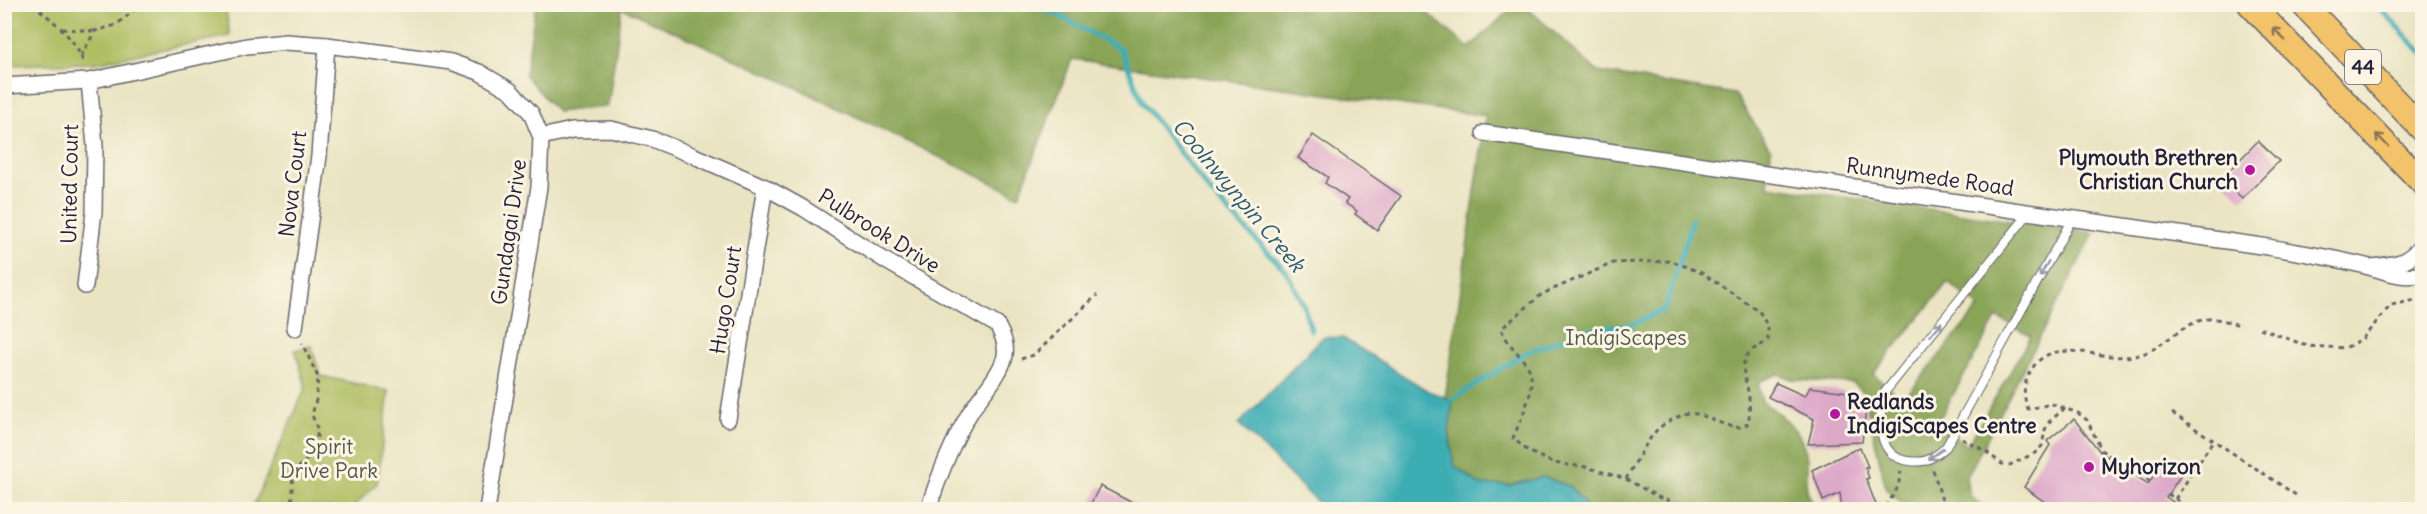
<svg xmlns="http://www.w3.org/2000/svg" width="2427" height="514" viewBox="0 0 2427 514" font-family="Delius,sans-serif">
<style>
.green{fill:#acbc5f;stroke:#676f4d;stroke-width:1.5}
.forest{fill:#89a456;stroke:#566348;stroke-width:1.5;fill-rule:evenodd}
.water{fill:#3cadb4;stroke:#2f6878;stroke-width:1.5}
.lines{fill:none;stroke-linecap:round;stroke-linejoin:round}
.stream{stroke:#3cadb4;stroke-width:5}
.building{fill:#dda9c9}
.service-casing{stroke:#68666b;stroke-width:10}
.minor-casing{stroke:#68666b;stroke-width:18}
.primary-casing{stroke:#68666b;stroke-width:27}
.path{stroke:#68666b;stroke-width:3;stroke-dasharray:4.5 4.5;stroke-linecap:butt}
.service{stroke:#fff;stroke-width:8}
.minor{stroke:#fff;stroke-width:15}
.primary{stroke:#f2c36a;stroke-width:24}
.oneway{stroke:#8a7252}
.oneway2{stroke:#9c9ca7}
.poi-dot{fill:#b5179e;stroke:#fcf5e5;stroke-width:2}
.labels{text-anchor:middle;stroke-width:6;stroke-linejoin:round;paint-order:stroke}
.shield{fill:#fcf5e5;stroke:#63616e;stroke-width:1.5}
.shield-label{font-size:20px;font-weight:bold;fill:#22223b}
.poi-label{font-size:21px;font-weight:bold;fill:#22223b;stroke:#fcf5e5;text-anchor:start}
.street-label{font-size:21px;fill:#22223b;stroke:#fcf5e5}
.park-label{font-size:21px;fill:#525848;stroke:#fcf5e5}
.water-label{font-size:22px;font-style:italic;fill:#2c5a6b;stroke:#fcf5e5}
</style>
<rect width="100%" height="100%" fill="#fcf5e5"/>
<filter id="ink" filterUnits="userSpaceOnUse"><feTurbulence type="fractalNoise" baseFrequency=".0167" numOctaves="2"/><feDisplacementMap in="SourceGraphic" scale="12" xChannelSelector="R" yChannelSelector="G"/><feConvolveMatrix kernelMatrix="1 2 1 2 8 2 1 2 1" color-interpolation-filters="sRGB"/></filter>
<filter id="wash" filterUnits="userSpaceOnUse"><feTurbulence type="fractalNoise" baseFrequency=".008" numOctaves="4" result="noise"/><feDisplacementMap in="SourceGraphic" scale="24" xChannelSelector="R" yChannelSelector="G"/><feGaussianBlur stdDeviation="1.35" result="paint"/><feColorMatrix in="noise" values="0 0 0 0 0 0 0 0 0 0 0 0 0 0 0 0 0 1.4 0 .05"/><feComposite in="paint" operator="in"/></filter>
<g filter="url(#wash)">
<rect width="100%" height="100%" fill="#eae4c3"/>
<g class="green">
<polygon points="4,5 225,5 230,36 94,63 5,65"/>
<polygon points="311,346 321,376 389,391 377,484 351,509 252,509 306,387 295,350"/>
</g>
<path class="forest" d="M1417 4 1469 48 1515 5H1524L1598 72 1735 94 1771 150 1768 186 2094 233 1966 479 1971 497 1988 509H1923L1904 505 1886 489 1864 393 1853 383 1794 380 1778 374 1758 382 1762 402C1784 416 1805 433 1807 460 1809 487 1800 485 1817 509H1588L1571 487 1544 477 1511 485H1480L1454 465 1449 431 1453 400 1445 398 1486 116 1072 59 1019 196 785 82 622 8 608 106 557 112 525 75 536 5ZM1948 282 1979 307 1903 400 1873 374ZM1997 317 2031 336 1968 445 1936 425Z"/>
<polygon class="water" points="1323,337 1343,338 1428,391 1453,400 1449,431 1454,465 1480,485 1511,485 1544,477 1571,487 1588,509 1324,509 1239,424"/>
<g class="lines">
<g class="stream">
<polyline points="1026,4 1052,12 1121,49 1143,104 1211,193 1286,271 1303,303 1311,330"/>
<polyline points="2376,4 2422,53"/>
<polyline points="1447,403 1527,352 1590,329 1631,325 1665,309 1692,220"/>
</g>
</g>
<g id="blocks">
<g class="building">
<polygon points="1313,135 1401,196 1377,230 1355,214 1357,211 1345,203 1348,199 1325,183 1328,177 1298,158"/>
<polygon points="2258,141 2279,161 2242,199 2221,179"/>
<polygon points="1776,383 1805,396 1810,387 1855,393 1853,407 1866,410 1862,442 1808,444 1814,419 1768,397"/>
<polygon points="2074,419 2101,453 2148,484 2163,462 2181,475 2166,497 2185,510 2056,510 2024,487 2050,445 2047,441"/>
<polygon points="1860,447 1868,467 1865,467 1869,478 1866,479 1878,510 1842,510 1840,493 1823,501 1812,470"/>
<polygon points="1100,486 1146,510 1098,510 1090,505"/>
</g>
</g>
</g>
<g filter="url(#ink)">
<use href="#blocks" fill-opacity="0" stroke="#68666b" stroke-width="1.5"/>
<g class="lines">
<g class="service-casing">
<path id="service" d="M2029 213 1885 392C1878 415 1875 457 1909 461 1916 462 1925 462 1931 458 1937 455 1942 451 1946 447L2072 219"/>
</g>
<g class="minor-casing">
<g id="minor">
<polyline points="4,86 89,81 247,46 286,42 327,45 451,62 479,72 511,91 531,113 541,137 539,187 487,510"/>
<path d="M1484 133 2268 247C2302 253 2336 258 2369 267 2388 272 2402 279 2422 274"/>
<path d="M541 137 572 130 611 129 652 139 692 155 765 187 803 208 886 261 997 325C1003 336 1008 347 1004 360 997 379 982 394 971 411 952 442 939 475 928 510"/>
<path d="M2372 267C2396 264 2407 264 2422 245"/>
<polyline points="85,286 94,212 95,146 89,81"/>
<polyline points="295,328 319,156 327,45"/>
<polyline points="728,419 765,187"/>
</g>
</g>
<g class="primary-casing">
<g id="primary">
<polyline points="2250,4 2422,182"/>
<polyline points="2303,4 2422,129"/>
</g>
</g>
<g class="path">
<path d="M33 4C53 21 77 39 84 65"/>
<polyline points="62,29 95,31"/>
<polyline points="81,56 95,31 116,25 142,4"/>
<polyline points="2260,328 2307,346 2345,348 2362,339 2391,305 2422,299"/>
<polyline points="1021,359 1034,355 1097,295"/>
<polyline points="2172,413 2299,497"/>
<polyline points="1962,439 1984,450 2002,464 2010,465 2035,453 2042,446 2045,430 2049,422 2065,408"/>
<polyline points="1933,470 1945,510"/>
<path d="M1626 479C1633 467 1650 435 1659 428 1665 423 1676 417 1684 414 1704 408 1735 439 1749 422 1749 415 1750 406 1749 398 1748 382 1737 367 1749 353 1754 347 1762 346 1768 340V327L1759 311 1702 273 1672 261 1613 263 1542 294 1501 329C1508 345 1519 353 1528 367 1539 384 1520 421 1513 438L1528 451 1553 463 1586 467 1626 479 1660 498 1700 510"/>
<path d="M2150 481 2102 451 2087 420 2078 413 2052 404 2028 409C2023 396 2023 386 2029 374 2050 330 2104 365 2139 355 2164 348 2182 322 2208 319 2218 318 2229 322 2239 325"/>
<polyline points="2168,494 2192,510"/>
<polyline points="2175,499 2213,441"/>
<polyline points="1886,507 1898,487 1901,471"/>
<polyline points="291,510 293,473 309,457 317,442 317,428 312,415 316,400 318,377 302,343"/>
</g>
<use href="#service" class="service"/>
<use href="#minor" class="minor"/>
<use href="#primary" class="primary"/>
</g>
<defs><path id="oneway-shaft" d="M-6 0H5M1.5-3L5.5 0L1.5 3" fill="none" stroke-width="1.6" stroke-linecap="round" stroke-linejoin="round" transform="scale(1.5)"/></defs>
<g class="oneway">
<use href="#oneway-shaft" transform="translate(2279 34) rotate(-134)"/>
<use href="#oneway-shaft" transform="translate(2382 140) rotate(-134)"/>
</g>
<g class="oneway2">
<use href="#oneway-shaft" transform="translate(2044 269) rotate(119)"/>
<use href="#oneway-shaft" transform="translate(1936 329) rotate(-51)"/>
<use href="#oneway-shaft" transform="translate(1936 454) rotate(145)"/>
</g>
</g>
<g class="poi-dot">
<circle cx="2250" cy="170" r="6"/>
<circle cx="1835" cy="414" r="6"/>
<circle cx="2089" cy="467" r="6"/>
</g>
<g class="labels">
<rect class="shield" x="2345" y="50" width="36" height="34" rx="4.5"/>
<g class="shield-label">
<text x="2363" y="74">44</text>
</g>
<g class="poi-label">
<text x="2238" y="165" text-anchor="end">Plymouth Brethren<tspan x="2238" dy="24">Christian Church</tspan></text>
<text x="1847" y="409">Redlands<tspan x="1847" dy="24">IndigiScapes Centre</tspan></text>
<text x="2101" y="474">Myhorizon</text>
</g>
<g class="street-label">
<text transform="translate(1930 177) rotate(8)" y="7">Runnymede Road</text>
<text transform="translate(70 184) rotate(-89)" y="7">United Court</text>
<text transform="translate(293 184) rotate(-83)" y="7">Nova Court</text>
<text transform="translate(879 231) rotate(32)" y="7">Pulbrook Drive</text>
<text transform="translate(509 232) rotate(-82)" y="7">Gundagai Drive</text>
<text transform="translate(726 300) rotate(-81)" y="7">Hugo Court</text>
</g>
<g class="park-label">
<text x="1626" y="345">IndigiScapes</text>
<text x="329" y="454">Spirit<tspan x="329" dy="24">Drive Park</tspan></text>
</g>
<g class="water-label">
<text transform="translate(1239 195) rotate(50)" y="8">Coolnwynpin Creek</text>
</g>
</g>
<rect width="2427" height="514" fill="none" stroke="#fcf5e5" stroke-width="24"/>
</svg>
